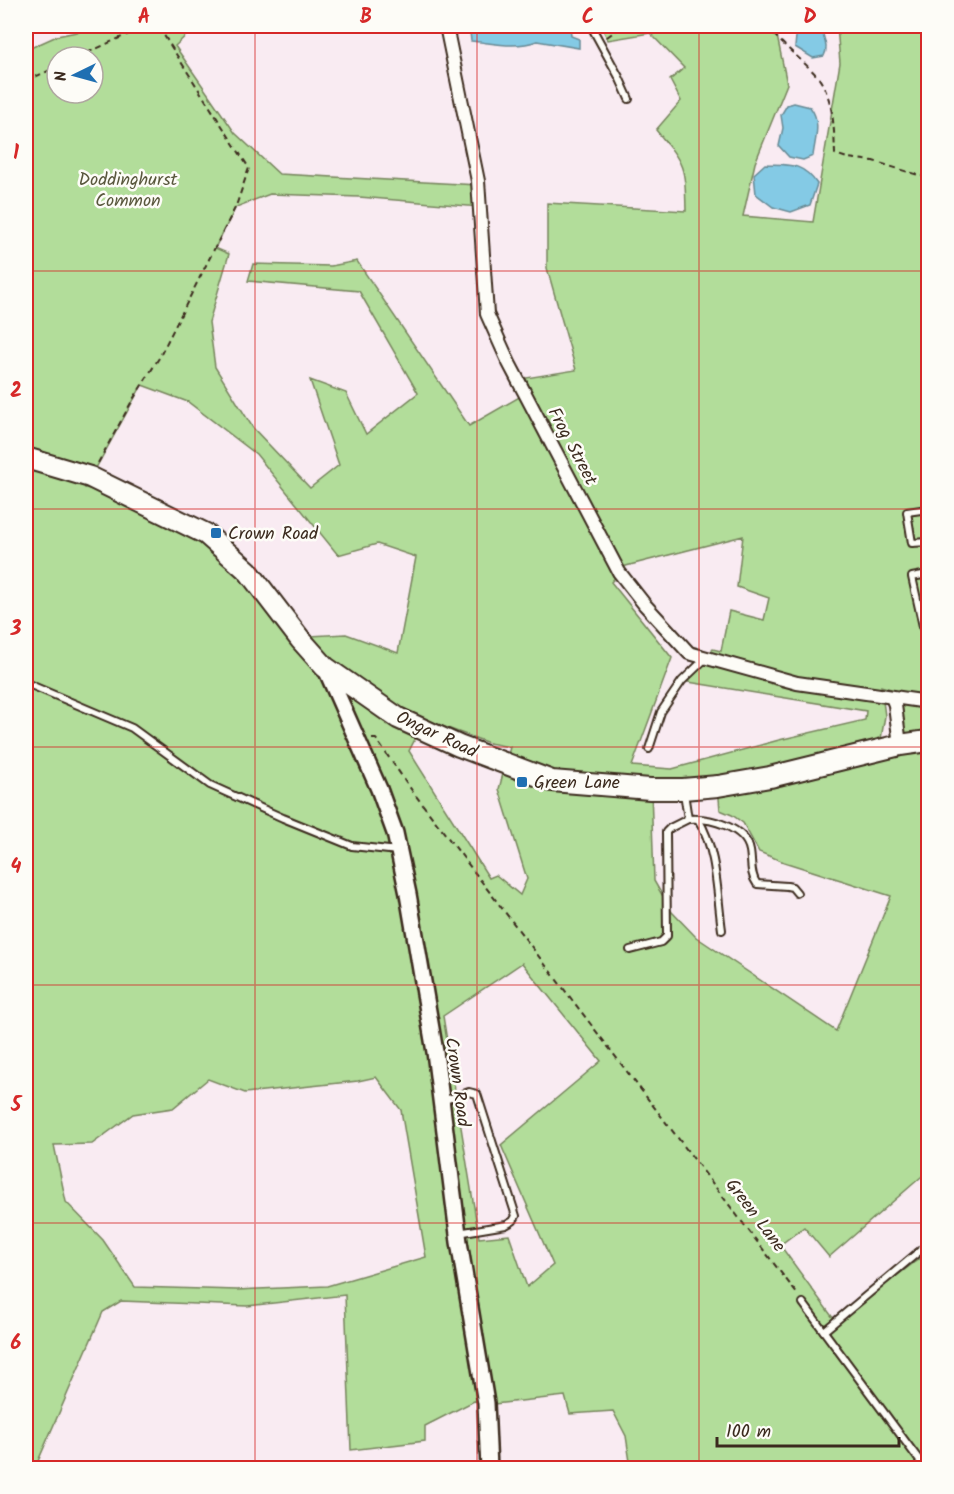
<svg xmlns="http://www.w3.org/2000/svg" width="954" height="1494" viewBox="0 0 954 1494" font-family="Kalam,sans-serif">
<style>
.green{fill:#b2dd9a;stroke:#76845c;stroke-width:1.5;fill-rule:evenodd}
.water{fill:#84cae5;stroke:#678a95;stroke-width:1.5}
.lines{fill:none;stroke-linecap:round;stroke-linejoin:round}
.service-casing{stroke:#3b2a1e;stroke-width:10}
.minor-casing{stroke:#3b2a1e;stroke-width:16}
.tertiary-casing{stroke:#3b2a1e;stroke-width:20}
.primary-casing{stroke:#3b2a1e;stroke-width:24}
.path{stroke:#3b2a1e;stroke-width:2;stroke-dasharray:6 4.5;stroke-linecap:butt}
.service{stroke:#fdfcf7;stroke-width:6}
.minor{stroke:#fdfcf7;stroke-width:12}
.tertiary{stroke:#fdfcf7;stroke-width:15}
.primary{stroke:#fdfcf7;stroke-width:20}
.grid{fill:none;stroke:#d62828;stroke-width:1.5;stroke-opacity:0.55}
.poi-dot{fill:#1f6fb2;stroke:#fdfcf7;stroke-width:2}
.labels{text-anchor:middle;stroke-width:5;stroke-linejoin:round;paint-order:stroke}
.park-label{font-size:18px;fill:#59573d;stroke:#fdfcf7}
.street-label{font-size:18px;fill:#3b2a1e;stroke:#fdfcf7}
.poi-label{font-size:18px;fill:#3b2a1e;stroke:#fdfcf7;text-anchor:start}
.neatline{fill:none;stroke:#d62828;stroke-width:2}
.grid-label{font-size:20px;text-anchor:middle;font-weight:bold;fill:#d62828}
</style>
<rect width="100%" height="100%" fill="#f9ebf2"/>
<filter id="ink" filterUnits="userSpaceOnUse"><feTurbulence type="fractalNoise" baseFrequency=".0167" numOctaves="2"/><feDisplacementMap in="SourceGraphic" scale="12" xChannelSelector="R" yChannelSelector="G"/><feConvolveMatrix kernelMatrix="1 2 1 2 8 2 1 2 1" color-interpolation-filters="sRGB"/></filter>
<g filter="url(#ink)">
<path class="green" d="M106 26H196L175 46 235 133 279 174 478 185 480 207 359 197 270 194 236 207 215 248 229 254 209 322 215 367 253 428 310 488 339 465 310 380 346 393 366 434 418 393 359 291 248 281 253 264 331 266 357 261 469 426 530 391 526 378 576 370 547 268V203L686 211C685 166 685 165 656 130L681 101 670 80 684 68 650 33 608 40 601 26H775L787 84 755 163 743 216 813 222 840 63 837 26H928V700L881 686 885 716 879 750 900 745 892 697 928 702V1171L829 1257 804 1227 780 1245 836 1322 928 1252V1468H631L626 1436 613 1411 570 1414 565 1396 494 1404 474 1401 425 1426V1441L351 1450 345 1295 247 1306 121 1301 103 1312 35 1468H26V50L57 36ZM57 57H93V93H57ZM142 385 188 402 256 454 338 555 377 544 416 557 398 653 346 634 310 636 206 534 133 498 85 488ZM743 536 737 587 769 598 764 620 729 611 721 651 713 649 682 681 866 711 865 720 779 740 672 769 632 766 672 658 611 582 626 566ZM425 720 489 743 510 747 499 789 527 879 520 895 496 875 489 878 409 751ZM718 786 720 810 732 815 743 823 759 852 784 862 891 896 836 1031 696 937 672 912 654 881 651 789ZM522 963 601 1061 501 1145 553 1265 527 1287 509 1235 479 1238 443 1016ZM376 1077 401 1110 426 1257 327 1286 237 1290 135 1287 103 1240 66 1202 54 1145 92 1144 133 1114 173 1108 208 1079 245 1093 358 1081Z"/>
<g class="water">
<path d="M477 26H570L571 36 579 39V48L537 41C516 49 493 43 471 41L470 32Z"/>
<path d="M797 26H822C821 37 830 45 824 56L813 58 795 47Z"/>
<path d="M794 103 810 107C822 122 815 139 813 156L803 160 789 157 779 146 783 128 781 115 787 105Z"/>
<path d="M765 164C789 165 802 162 817 184L810 205 791 212 773 207 756 194 754 174Z"/>
</g>
<g class="lines">
<g class="service-casing">
<g id="service">
<polyline points="591,26 619,77 629,99"/>
<polyline points="928,509 907,512 912,543 928,542"/>
<polyline points="928,574 912,577 928,649"/>
<polyline points="26,683 132,728 210,785 283,818 352,846 398,851"/>
<polyline points="649,749 661,712 682,681 706,658"/>
<path d="M684 793 688 819C709 817 746 827 750 851 752 862 750 875 757 884L787 886 792 887 797 893"/>
<path d="M698 819C717 849 717 895 722 930"/>
<polyline points="630,950 661,942 667,936 666,832 670,828 688,819"/>
<polyline points="442,1101 469,1092 477,1094 516,1216 513,1221 506,1225 458,1233"/>
<polyline points="803,1303 925,1468"/>
<polyline points="824,1331 928,1244"/>
</g>
</g>
<g class="minor-casing">
<g id="minor">
<polyline points="446,26 478,181 487,314 509,363 619,572 645,605 689,653 797,683 928,702"/>
<polyline points="892,697 895,705 900,745"/>
</g>
</g>
<g class="tertiary-casing">
<polyline id="tertiary" points="325,667 379,789 395,833 408,894 435,1052 459,1242 486,1403 489,1468"/>
</g>
<g class="primary-casing">
<polyline id="primary" points="26,458 90,477 206,534 248,571 300,639 325,667 398,718 459,746 552,781 650,789 683,789 718,786 770,777 900,745 928,741"/>
</g>
<g class="path">
<path d="M767 26C781 45 801 58 817 76 834 97 834 129 835 154L847 158 873 161 928 178"/>
<polyline points="607,37 622,26"/>
<polyline points="78,57 146,26"/>
<polyline points="26,81 57,67"/>
<polyline points="98,463 132,401 159,358 236,206 249,168 158,26"/>
<polyline points="372,739 376,739 413,792 798,1295"/>
</g>
<use href="#service" class="service"/>
<use href="#minor" class="minor"/>
<use href="#tertiary" class="tertiary"/>
<use href="#primary" class="primary"/>
</g>
</g>
<path class="grid" d="M255 26V1468M477 26V1468M699 26V1468M26 271H928M26 509H928M26 747H928M26 985H928M26 1223H928"/>
<g class="poi-dot">
<rect x="210" y="527" width="12" height="12" rx="3"/>
<rect x="516" y="776" width="12" height="12" rx="3"/>
</g>
<g class="labels">
<g class="park-label">
<text x="128" y="185">Doddinghurst<tspan x="128" dy="21">Common</tspan></text>
</g>
<g class="street-label">
<text transform="translate(573 446) rotate(62)" y="6">Frog Street</text>
<text transform="translate(437 734) rotate(25)" y="6">Ongar Road</text>
<text transform="translate(458 1082) rotate(82)" y="6">Crown Road</text>
<text transform="translate(756 1215) rotate(53)" y="6">Green Lane</text>
</g>
<g class="poi-label">
<text x="228" y="539">Crown Road</text>
<text x="534" y="788">Green Lane</text>
</g>
</g>
<rect width="954" height="1494" fill="none" stroke="#fdfcf7" stroke-width="66"/>
<g transform="translate(75 75) rotate(265)"><circle r="28" fill="#fdfcf7" stroke="#afa8a0" stroke-width="1.5"/>
<path d="M0-4.5L10 22L0 15L-10 22Z" fill="#1f6fb2"/>
<text y="-9" font-size="16" font-weight="bold" text-anchor="middle" fill="#3b2a1e">N</text>
</g>
<path d="M717 1437v9h182v-9" fill="none" stroke="#3b2a1e" stroke-width="3"/>
<text x="726" y="1437" font-size="18" fill="#3b2a1e" stroke="#fdfcf7" stroke-width="4.5" paint-order="stroke">100 m</text>
<rect x="33" y="33" width="888" height="1428" class="neatline"/>
<g class="grid-label">
<text x="144" y="23">A</text>
<text x="366" y="23">B</text>
<text x="588" y="23">C</text>
<text x="810" y="23">D</text>
<text x="16" y="159">1</text>
<text x="16" y="397">2</text>
<text x="16" y="635">3</text>
<text x="16" y="873">4</text>
<text x="16" y="1111">5</text>
<text x="16" y="1349">6</text>
</g>
</svg>
